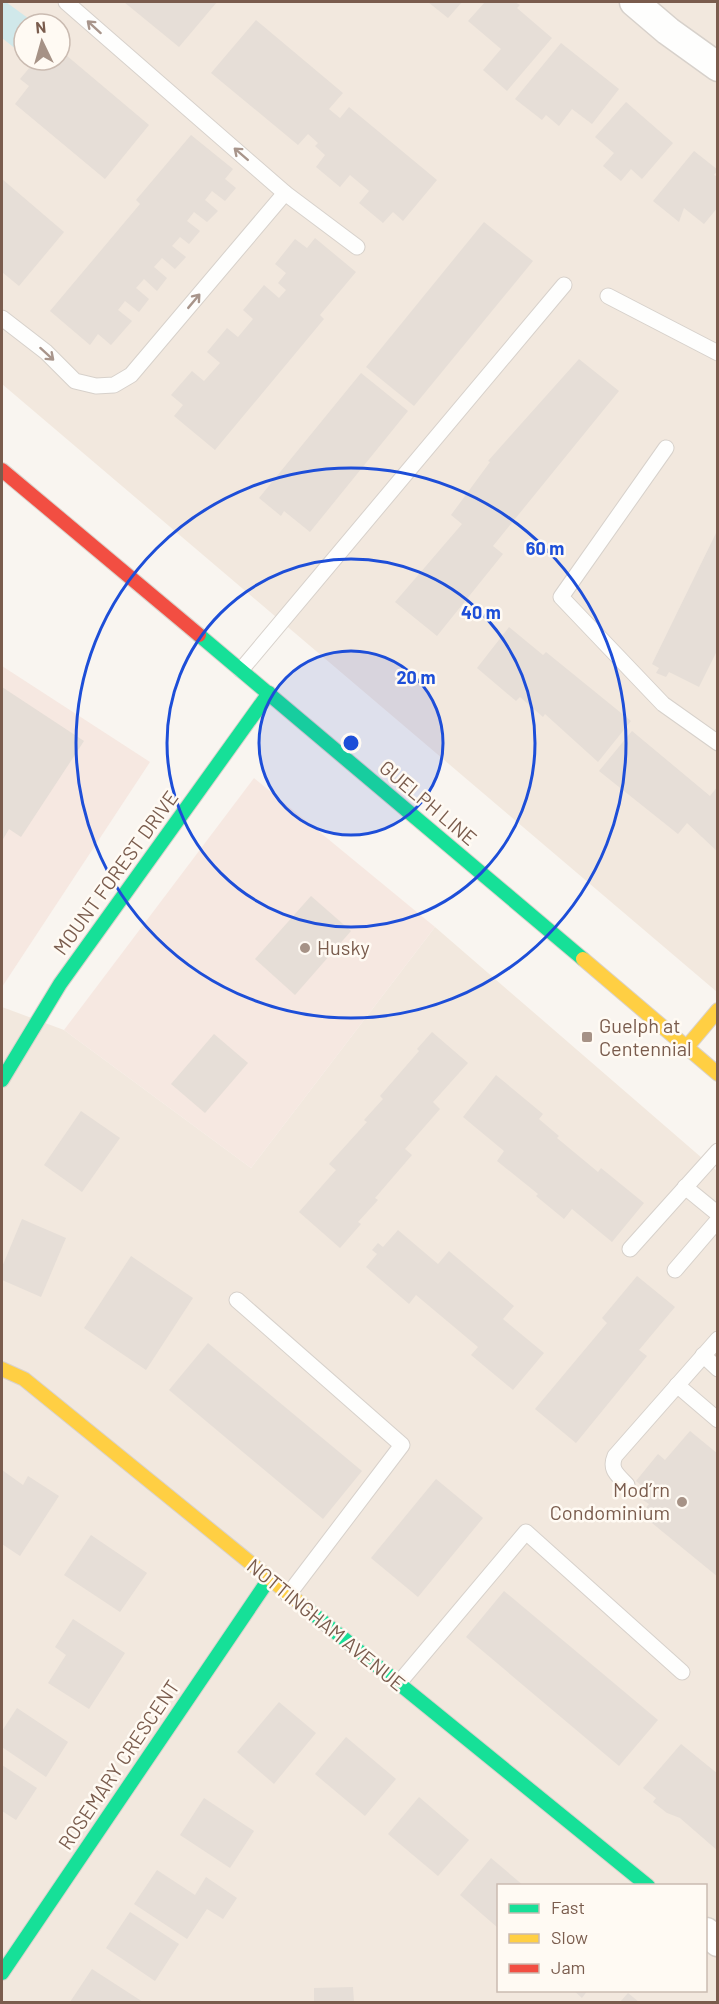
<svg xmlns="http://www.w3.org/2000/svg" width="719" height="2004" viewBox="0 0 719 2004" font-family="Barlow,sans-serif">
<style>
.residential{fill:#f2e8de;fill-rule:evenodd}
.commercial{fill:#f6e8e1}
.water{fill:#d0e8ea}
.building{fill:#e6ded7}
.lines{fill:none;stroke-linecap:round;stroke-linejoin:round}
.lane-casing{stroke:#d7d1cb;stroke-width:17}
.street-casing{stroke:#d7d1cb;stroke-width:31}
.fast-casing{stroke:#d9d2cb;stroke-width:16}
.slow-casing{stroke:#d9d2cb;stroke-width:16}
.jam-casing{stroke:#d9d2cb;stroke-width:16}
.lane{stroke:#fefefd;stroke-width:15}
.street{stroke:#fefefd;stroke-width:28}
.fast{stroke:#16e098;stroke-width:14}
.slow{stroke:#ffcf43;stroke-width:14}
.jam{stroke:#f24e42;stroke-width:14}
.oneway{stroke:#a8958b}
.ring{fill:none;stroke:#1d4ed8;stroke-width:3}
.poi-dot{fill:#a69286;stroke:#fffaf3;stroke-width:2}
.labels{text-anchor:middle;stroke-width:5;stroke-linejoin:round;paint-order:stroke}
.street-label{font-size:20px;fill:#7a5c4d;stroke:#fffaf3}
.poi-label{font-size:20px;fill:#7a5c4d;stroke:#fffaf3;text-anchor:start}
.centre{fill:#1d4ed8;stroke:#fffaf3;stroke-width:3}
.ring-label{font-size:18px;text-anchor:middle;font-weight:bold;fill:#1d4ed8;stroke:#fffaf3;stroke-width:5;stroke-linejoin:round;paint-order:stroke}
</style>
<rect width="100%" height="100%" fill="#f9f5f0"/>
<g class="residential">
<path d="M2 2H717V992L2 384ZM24 24H60V60H24Z"/>
<path d="M435 927 717 1171V2002H2V1007L64 1030 251 1168ZM498 1886H706V1990H498Z"/>
</g>
<g class="commercial">
<polygon points="2,666 150,762 2,987"/>
<polygon points="254,778 435,927 251,1168 64,1030"/>
</g>
<polygon class="water" points="2,2 6,2 36,24 24,24 24,50 21,53 2,38"/>
<g class="building">
<polygon points="124,2 217,2 179,47"/>
<polygon points="428,2 462,2 448,18"/>
<polygon points="485,2 515,2 520,5 517,8 552,38 507,91 483,70 501,49 468,21"/>
<polygon points="256,20 343,93 329,109 340,118 349,107 437,180 403,221 393,212 383,223 359,203 369,191 350,175 340,187 316,167 325,155 315,146 318,143 308,134 298,145 211,73"/>
<polygon points="561,43 619,89 592,124 572,109 559,126 546,115 542,120 515,99"/>
<polygon points="60,50 149,125 105,179 15,104 29,86 20,79 36,60 45,67 51,60 60,60"/>
<polygon points="626,102 673,143 642,179 631,169 621,181 603,166 614,153 595,137"/>
<polygon points="191,135 233,169 225,179 236,188 225,201 212,191 205,200 218,211 207,222 194,212 187,221 200,231 189,244 180,237 172,246 186,257 175,269 162,258 154,267 167,278 157,291 144,279 136,288 149,299 139,312 125,301 118,310 132,321 111,345 98,334 90,345 50,311 140,204 136,200"/>
<polygon points="694,151 718,170 714,175 718,177 718,207 704,224 684,208 679,222 653,201"/>
<polygon points="2,179 64,232 19,286 2,272"/>
<polygon points="484,222 533,261 414,406 366,367"/>
<polygon points="315,238 356,272 320,315 324,319 215,450 174,416 183,405 171,395 192,371 204,381 220,363 207,352 227,328 238,337 253,319 243,310 264,285 279,298 286,290 278,283 286,273 275,264 295,239 307,248"/>
<polygon points="579,359 619,391 493,546 503,554 437,636 395,602 462,524 451,515 490,462 488,461"/>
<polygon points="361,373 408,411 310,532 284,511 281,516 259,498"/>
<polygon points="718,529 718,649 699,687 669,672 666,677 656,673 659,668 652,664"/>
<polygon points="509,627 543,655 546,652 631,721 598,762 545,714 543,717 520,697 516,701 477,668"/>
<polygon points="2,687 84,741 21,837 9,829 2,841"/>
<polygon points="632,731 710,796 718,786 718,852 687,823 678,834 599,771"/>
<polygon points="311,896 351,931 295,995 255,959"/>
<polygon points="432,1032 468,1063 433,1102 440,1109 405,1149 412,1155 375,1198 378,1200 358,1222 361,1224 340,1248 299,1212 336,1170 329,1164 367,1122 364,1120 383,1099 380,1096 419,1051 417,1049"/>
<polygon points="214,1034 248,1063 205,1113 171,1084"/>
<polygon points="496,1075 543,1114 539,1119 559,1136 557,1138 598,1172 601,1168 644,1203 612,1242 572,1209 564,1219 536,1196 538,1194 497,1161 504,1151 463,1117"/>
<polygon points="81,1111 120,1138 82,1192 44,1165"/>
<polygon points="22,1219 66,1238 41,1297 2,1280 2,1267"/>
<polygon points="398,1230 438,1264 449,1251 514,1306 503,1319 544,1353 513,1390 471,1355 478,1347 416,1295 409,1304 366,1267 377,1254 372,1250 378,1243 383,1247"/>
<polygon points="131,1256 193,1298 146,1370 84,1328"/>
<polygon points="637,1276 675,1307 639,1350 647,1356 576,1443 535,1409 607,1323 602,1318"/>
<polygon points="208,1343 362,1471 323,1519 169,1390"/>
<polygon points="690,1431 718,1454 718,1577 641,1514 649,1504 643,1500 650,1492 636,1481 658,1454 665,1460"/>
<polygon points="2,1470 23,1485 28,1476 59,1496 20,1556 2,1544 2,1517 3,1514 2,1513"/>
<polygon points="436,1479 483,1518 418,1597 371,1558"/>
<polygon points="91,1535 147,1573 120,1612 64,1575"/>
<polygon points="504,1591 658,1720 619,1766 466,1637"/>
<polygon points="73,1619 125,1653 89,1709 48,1683 66,1655 55,1647"/>
<polygon points="279,1702 316,1733 274,1784 237,1752"/>
<polygon points="17,1708 68,1742 46,1777 2,1747 2,1731"/>
<polygon points="346,1737 396,1779 365,1816 315,1774"/>
<polygon points="681,1744 718,1774 718,1851 680,1818 667,1813 653,1802 656,1798 643,1788"/>
<polygon points="2,1765 37,1788 16,1820 2,1811"/>
<polygon points="419,1797 469,1840 438,1876 388,1834"/>
<polygon points="204,1798 254,1831 230,1868 180,1835"/>
<polygon points="491,1858 524,1886 498,1886 498,1928 460,1895"/>
<polygon points="157,1870 195,1895 206,1877 237,1898 223,1919 207,1909 187,1939 134,1904"/>
<polygon points="130,1912 179,1944 155,1981 106,1948"/>
<polygon points="92,1969 143,2002 70,2002"/>
<polygon points="353,1987 354,2002 314,2002 314,1988"/>
<polygon points="573,1990 588,1990 582,1998"/>
<polygon points="628,1993 639,2002 620,2002"/>
</g>
<g class="lines">
<g class="lane-casing">
<g id="lane">
<polyline points="66,2 285,193 357,247"/>
<polyline points="608,296 718,353"/>
<polyline points="2,318 46,352 75,381 96,386 114,385 131,375 285,193"/>
<polyline points="666,448 561,597 663,704 718,743"/>
<polyline points="241,670 564,285"/>
<polyline points="685,1187 718,1214"/>
<polyline points="630,1249 718,1151"/>
<polyline points="675,1270 718,1220"/>
<polyline points="237,1300 402,1445 288,1595"/>
<polyline points="703,1355 718,1369"/>
<polyline points="677,1385 718,1420"/>
<path d="M627 1485C618 1475 609 1470 615 1456L718 1339"/>
<polyline points="398,1684 526,1532 682,1672"/>
</g>
</g>
<g class="street-casing">
<g id="street">
<polyline points="634,2 668,31 718,67"/>
<polyline points="706,1932 718,1942"/>
</g>
</g>
<g class="fast-casing">
<g id="fast">
<polyline points="199,635 583,959"/>
<polyline points="2,1080 60,984 269,693"/>
<polyline points="306,1608 648,1886"/>
<polyline points="2,1973 269,1579"/>
</g>
</g>
<g class="slow-casing">
<g id="slow">
<polyline points="583,959 718,1074"/>
<polyline points="686,1048 718,1010"/>
<polyline points="2,1369 24,1379 306,1608"/>
</g>
</g>
<g class="jam-casing">
<polyline id="jam" points="2,470 199,635"/>
</g>
<use href="#lane" class="lane"/>
<use href="#street" class="street"/>
<use href="#fast" class="fast"/>
<use href="#slow" class="slow"/>
<use href="#jam" class="jam"/>
</g>
<defs><path id="oneway-shaft" d="M-6 0H5M1.5-3L5.5 0L1.5 3" fill="none" stroke-width="1.6" stroke-linecap="round" stroke-linejoin="round" transform="scale(1.5)"/></defs>
<g class="oneway">
<use href="#oneway-shaft" transform="translate(94 27) rotate(-138)"/>
<use href="#oneway-shaft" transform="translate(241 154) rotate(-139)"/>
<use href="#oneway-shaft" transform="translate(194 301) rotate(-50)"/>
<use href="#oneway-shaft" transform="translate(47 354) rotate(42)"/>
</g>
<circle cx="351" cy="743" r="92" fill="#1d4ed8" fill-opacity=".12"/>
<g class="ring">
<circle cx="351" cy="743" r="92"/>
<circle cx="351" cy="743" r="184"/>
<circle cx="351" cy="743" r="275"/>
</g>
<g class="poi-dot">
<circle cx="305" cy="948" r="6"/>
<rect x="581" y="1031" width="12" height="12" rx="3"/>
<circle cx="682" cy="1502" r="6"/>
</g>
<g class="labels">
<g class="street-label">
<text transform="translate(428 803) rotate(40)" y="7">GUELPH LINE</text>
<text transform="translate(116 873) rotate(-54)" y="7">MOUNT FOREST DRIVE</text>
<text transform="translate(326 1625) rotate(39)" y="7">NOTTINGHAM AVENUE</text>
<text transform="translate(119 1765) rotate(-56)" y="7">ROSEMARY CRESCENT</text>
</g>
<g class="poi-label">
<text x="317" y="955">Husky</text>
<text x="599" y="1033">Guelph at<tspan x="599" dy="23">Centennial</tspan></text>
<text x="670" y="1497" text-anchor="end">Mod’rn<tspan x="670" dy="23">Condominium</tspan></text>
</g>
</g>
<circle cx="351" cy="743" r="9" class="centre"/>
<g class="ring-label">
<text x="545" y="555">60 m</text>
<text x="481" y="619">40 m</text>
<text x="416" y="684">20 m</text>
</g>
<rect width="719" height="2004" fill="none" stroke="#7a5c4d" stroke-width="6"/>
<rect x="497" y="1884" width="210" height="108" fill="#fffaf3" stroke="#cabbb1" stroke-width="1.5"/>
<rect x="509" y="1904" width="30" height="9" fill="#16e098" stroke="#cabbb1" stroke-width="1.5"/>
<text x="551" y="1914" font-size="18" fill="#7a5c4d">Fast</text>
<rect x="509" y="1934" width="30" height="9" fill="#ffcf43" stroke="#cabbb1" stroke-width="1.5"/>
<text x="551" y="1944" font-size="18" fill="#7a5c4d">Slow</text>
<rect x="509" y="1964" width="30" height="9" fill="#f24e42" stroke="#cabbb1" stroke-width="1.5"/>
<text x="551" y="1974" font-size="18" fill="#7a5c4d">Jam</text>
<g transform="translate(42 42) rotate(355)"><circle r="28" fill="#fffaf3" stroke="#cabbb1" stroke-width="1.5"/>
<path d="M0-4.5L10 22L0 15L-10 22Z" fill="#a69286"/>
<text y="-9" font-size="16" font-weight="bold" text-anchor="middle" fill="#7a5c4d">N</text>
</g>
</svg>
